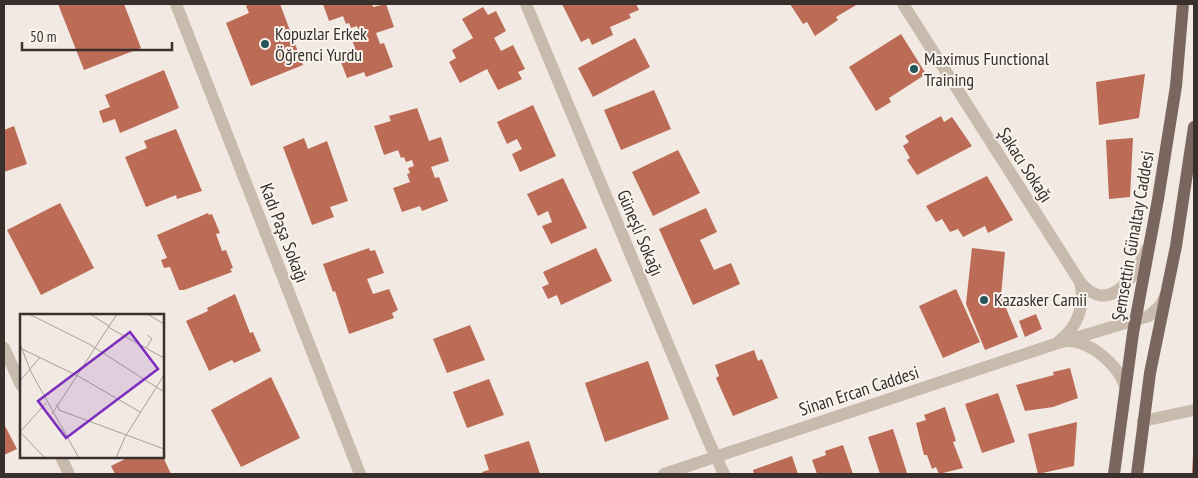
<svg xmlns="http://www.w3.org/2000/svg" width="1198" height="478" viewBox="0 0 1198 478" font-family="'PT Sans Narrow',sans-serif">
<style>
.building{fill:#bb6b56}
.lines{fill:none;stroke-linecap:round;stroke-linejoin:round}
.minor{stroke:#c9baae;stroke-width:12}
.tertiary{stroke:#c9baae;stroke-width:12}
.primary{stroke:#79665f;stroke-width:12}
.poi-dot{fill:#255557;stroke:#f9f4ee;stroke-width:2}
.labels{text-anchor:middle;stroke-width:4;stroke-linejoin:round;paint-order:stroke}
.poi-label{font-size:18px;fill:#392f2c;stroke:#f9f4ee;text-anchor:start}
.street-label{font-size:18px;fill:#392f2c;stroke:#f9f4ee}
.inset-road{fill:none;stroke:#a89f99;stroke-width:1}
.view{fill:#7b2cbf;fill-opacity:0.15;stroke:#7b2cbf;stroke-width:2.5}
.inset-edge{fill:none;stroke:#392f2c;stroke-width:2.5}
</style>
<rect width="100%" height="100%" fill="#f2eae2"/>
<g class="building">
<polygon points="58,4 124,4 141,48 84,70"/>
<polygon points="250,4 280,4 303,65 251,86 226,23 249,13 246,6"/>
<polygon points="323,4 372,4 373,7 386,4 394,27 376,33 380,44 384,43 393,67 366,77 364,72 347,78 338,54 355,48 352,40 355,39 353,34 359,32 357,26 351,28 349,23 346,24 343,16 329,21"/>
<polygon points="562,4 636,4 639,10 629,14 631,18 610,27 613,35 592,45 589,38 581,42"/>
<polygon points="790,4 858,4 836,17 838,20 815,36 807,22 803,24"/>
<polygon points="483,7 488,15 496,11 506,31 494,38 501,51 513,45 525,69 518,72 522,79 498,90 487,69 460,83 449,62 456,58 452,50 473,38 462,19"/>
<polygon points="901,34 926,74 889,98 891,102 876,111 849,67"/>
<polygon points="635,38 650,67 593,97 578,68"/>
<polygon points="164,70 179,108 120,133 115,119 103,123 99,111 110,107 105,95"/>
<polygon points="1145,74 1139,118 1099,125 1096,82"/>
<polygon points="654,90 671,129 621,150 604,110"/>
<polygon points="533,105 556,156 520,172 512,154 522,149 517,139 507,144 497,122"/>
<polygon points="417,108 429,141 441,137 449,161 431,167 435,178 439,177 448,201 422,211 420,206 402,212 393,188 410,182 407,174 410,173 408,168 414,166 412,160 406,162 404,157 401,158 398,150 384,155 374,126 391,121 389,116"/>
<polygon points="941,116 944,122 952,117 972,146 917,175 907,160 910,158 903,146 909,142 905,136"/>
<polygon points="14,126 27,164 4,172 4,130"/>
<polygon points="176,129 202,191 177,199 176,195 146,207 125,157 147,148 144,141"/>
<polygon points="304,138 308,149 327,141 348,201 330,207 334,217 312,225 283,147"/>
<polygon points="1133,138 1130,197 1109,199 1106,140"/>
<polygon points="678,150 700,193 653,216 632,172"/>
<polygon points="987,176 1013,220 988,233 985,226 963,237 958,229 950,232 942,219 936,222 926,206"/>
<polygon points="563,178 587,228 551,244 542,226 552,222 548,211 538,216 527,194"/>
<polygon points="60,203 94,268 41,295 7,230"/>
<polygon points="706,208 717,232 700,240 714,270 731,263 740,284 693,305 659,229"/>
<polygon points="208,213 209,215 212,214 220,233 216,234 222,251 226,250 233,268 230,269 232,272 184,290 179,290 170,267 164,268 161,260 167,258 157,235"/>
<polygon points="369,248 370,251 375,250 384,273 367,279 373,294 389,289 398,310 392,313 394,318 349,334 335,291 333,292 323,264"/>
<polygon points="596,248 612,281 561,305 557,295 548,299 542,287 549,284 543,272"/>
<polygon points="972,248 1005,252 1001,296 1018,337 985,350 966,304"/>
<polygon points="956,289 980,342 943,358 919,306"/>
<polygon points="235,294 250,333 253,332 261,351 234,363 232,360 209,371 186,321 208,311 207,308"/>
<polygon points="1036,314 1042,329 1025,337 1019,321"/>
<polygon points="470,325 485,360 447,373 433,339"/>
<polygon points="754,350 758,361 762,359 778,398 733,416 716,378 719,376 715,365"/>
<polygon points="648,361 669,419 605,442 585,383"/>
<polygon points="1070,368 1078,398 1053,407 1025,411 1016,385 1054,375 1053,372"/>
<polygon points="271,377 300,438 241,467 211,410"/>
<polygon points="489,379 504,415 467,428 453,392"/>
<polygon points="998,393 1015,442 982,453 965,404"/>
<polygon points="945,407 956,441 953,442 963,468 939,474 936,467 932,469 927,455 924,455 916,423 926,420 924,415"/>
<polygon points="1077,422 1074,466 1038,474 1028,434"/>
<polygon points="4,424 17,449 4,455"/>
<polygon points="893,429 907,473 880,474 868,437"/>
<polygon points="529,441 540,474 483,474 482,472 489,470 484,455"/>
<polygon points="843,445 853,474 817,474 812,460 826,455 825,451"/>
<polygon points="1193,455 1194,455 1194,474 1192,474"/>
<polygon points="792,456 798,474 754,474 753,470"/>
<polygon points="129,457 163,457 171,474 115,474 111,466"/>
</g>
<g class="lines">
<g class="minor">
<polyline points="176,4 360,474"/>
<polyline points="526,4 708,440 724,474"/>
<path d="M1080 282C1109 317 1135 276 1147 249"/>
<path d="M1066 341C1090 340 1117 364 1125 386"/>
<polyline points="4,348 21,385"/>
<polyline points="1143,421 1194,410"/>
<polyline points="61,457 69,474"/>
</g>
<g class="tertiary">
<path d="M903 4 1080 282C1086 305 1077 328 1059 341"/>
<polyline points="664,474 1055,344 1149,316 1160,306 1165,296"/>
</g>
<g class="primary">
<polyline points="1114,474 1133,333 1158,199 1176,86 1183,4"/>
<polyline points="1137,474 1150,373 1176,246 1194,127"/>
</g>
</g>
<g class="poi-dot">
<circle cx="265" cy="44" r="5"/>
<circle cx="914" cy="69" r="5"/>
<circle cx="984" cy="300" r="5"/>
</g>
<g class="labels">
<g class="poi-label">
<text x="275" y="40">Kopuzlar Erkek<tspan x="275" dy="21">Öğrenci Yurdu</tspan></text>
<text x="924" y="65">Maximus Functional<tspan x="924" dy="21">Training</tspan></text>
<text x="994" y="306">Kazasker Camii</text>
</g>
<g class="street-label">
<text transform="translate(1025 165) rotate(57)" y="6">Şakacı Sokağı</text>
<text transform="translate(284 233) rotate(69)" y="6">Kadı Paşa Sokağı</text>
<text transform="translate(640 233) rotate(67)" y="6">Güneşli Sokağı</text>
<text transform="translate(1133 236) rotate(-80)" y="6">Şemsettin Günaltay Caddesi</text>
<text transform="translate(859 391) rotate(-18)" y="6">Sinan Ercan Caddesi</text>
</g>
</g>
<g transform="translate(20 314)">
<rect width="144" height="144" fill="#f2eae2"/>
<path class="inset-road" d="M9 0 69 30 144 78M70 0 89 12M127 0 144 10M88 13 144 44M0 30 11 58 59 144M126 34 132 25 127 21M2 35 58 62 120 98M0 67 20 43M37 90 39 96 144 135M32 100 97 0M0 118 26 89M0 118 25 144M96 144 105 123 144 61"/>
<path class="view" d="M110 18 138 55 46 124 18 87Z"/>
<rect width="144" height="144" class="inset-edge"/>
</g>
<rect width="1198" height="478" fill="none" stroke="#392f2c" stroke-width="10"/>
<path d="M22 42v8h150v-8" fill="none" stroke="#392f2c" stroke-width="2.5"/>
<text x="30" y="42" font-size="15" fill="#392f2c" stroke="#f9f4ee" stroke-width="4" paint-order="stroke">50 m</text>
</svg>
